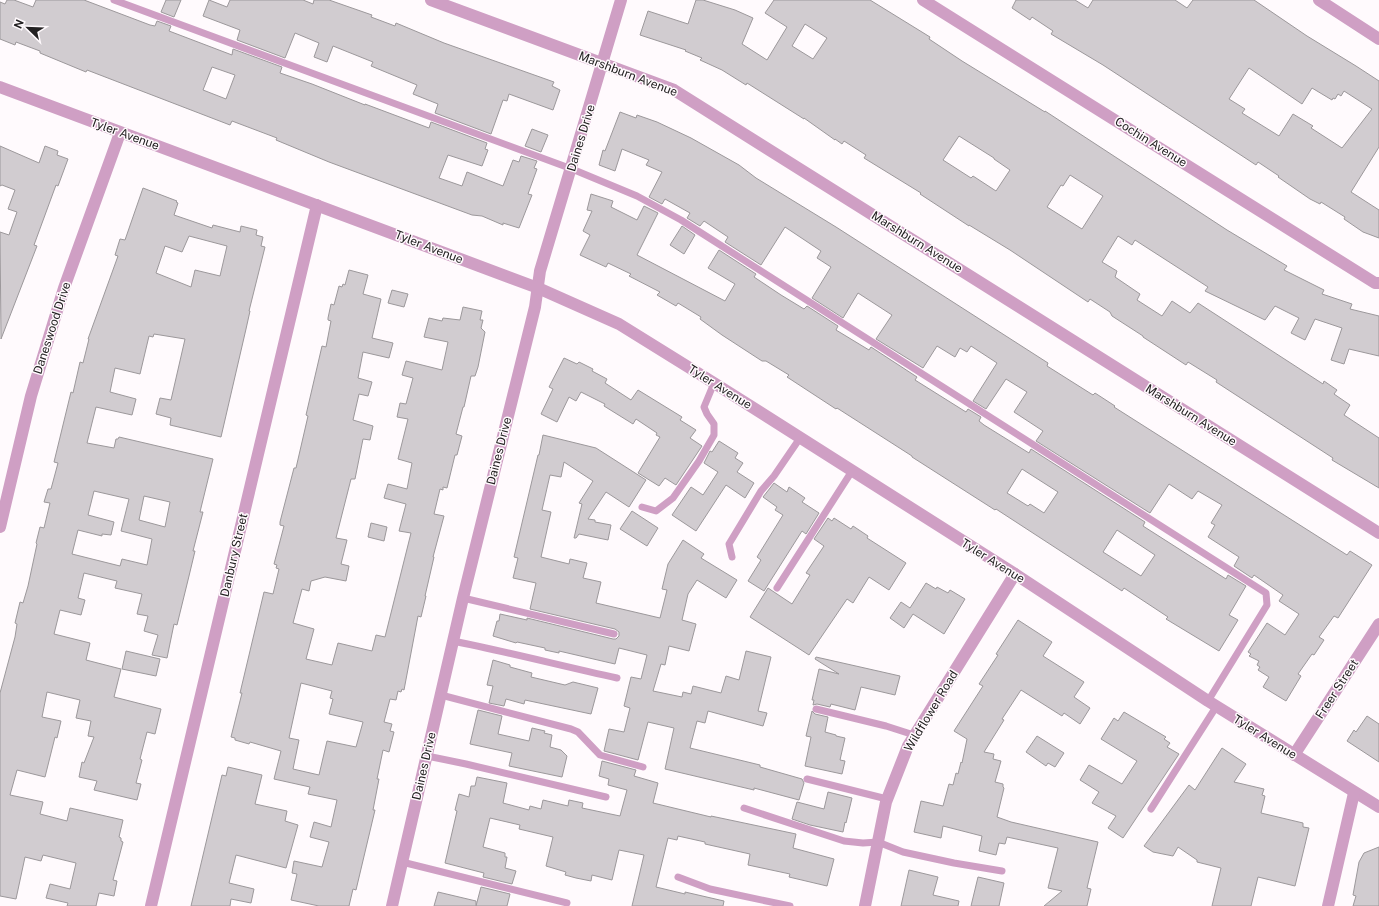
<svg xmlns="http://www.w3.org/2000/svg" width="1379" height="906" viewBox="0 0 1379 906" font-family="'Public Sans',sans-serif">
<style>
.building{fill:#d1ccd0;stroke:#9c989b;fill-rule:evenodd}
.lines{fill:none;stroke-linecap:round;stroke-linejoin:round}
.service{stroke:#cf9fc4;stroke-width:7}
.minor{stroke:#cf9fc4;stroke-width:12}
.tertiary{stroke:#cf9fc4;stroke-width:12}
.labels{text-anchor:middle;stroke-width:3;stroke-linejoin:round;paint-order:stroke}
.street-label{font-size:12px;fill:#232122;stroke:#fffafd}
</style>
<rect width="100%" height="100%" fill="#fffafd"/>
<g class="building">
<path d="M7 0H14L33 7 36 0H84L150 25 155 26 157 21 171 26 169 31 232 55 233 49 282 67 280 73 312 84 365 105V104L429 128 431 122 487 143 485 149 488 150 482 166 448 155 439 178 462 186 467 172 503 186 513 160 519 162 521 156 537 161 534 168 537 169 528 194 532 195 519 228 503 223V225L482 216 472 215 329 162 276 140 277 138 232 121 230 125 87 70 86 72 40 53V51L16 42 15 45 0 39V2L5 4ZM212 67 235 75 226 99 203 90Z"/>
<polygon points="166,0 181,0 174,17 161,12"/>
<polygon points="209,0 227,7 230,0 303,0 313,4 314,0 329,0 372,15 371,17 395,26 396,23 444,43 554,82 552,86 560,90 553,110 509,94 507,101 503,100 491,134 435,113 438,104 413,94 417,85 371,66 373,62 333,46 327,62 314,57 319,43 295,33 285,58 237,40 240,30 203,16"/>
<path d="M696 0H703L735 10 753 18 742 44 767 60 787 27 765 13 774 0H870L930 37 929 39 962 61 1045 112V111L1227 230 1287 266 1284 270 1324 290 1322 294 1352 304 1350 309 1379 316V356L1349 349 1344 364 1331 360 1342 328 1315 319 1305 340 1291 333 1299 318 1275 306 1265 320 1205 291 1208 287 1135 240 1132 245 1118 236 1102 262 1117 271 1115 277 1140 294 1137 300 1162 316 1172 301 1190 313 1198 303 1323 384 1324 381 1337 390 1334 394 1350 405 1344 415 1379 438V488L1332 460 1333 458 1216 382 1217 380 1188 362 1186 365 1143 337V336L1112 316 1110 312 1090 299 1088 302 1010 250 969 225V226L920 194 921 193 864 158 866 155 844 141 842 144 835 139V140L804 118V119L747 83 746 85 722 70 700 60 702 58 685 51 686 50 640 35 648 11 688 24ZM805 24 827 38 813 59 792 46ZM959 136 994 158V159L1010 170 996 191 973 176 971 178 943 160ZM1070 175 1103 196 1082 229 1047 207 1061 185 1063 186Z"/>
<path d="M1016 0H1075L1088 8 1093 0H1175L1187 8 1193 0H1254L1307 36 1356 66 1379 81V147L1351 192 1379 210V238L1363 232 1344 219 1345 217 1321 202 1320 204 1310 199 1278 177 1279 176 1258 162 1256 165 1103 65 1051 34 1053 31 1032 17 1030 20 1012 8ZM1249 68 1302 104 1312 88 1332 100 1333 98 1335 99 1338 94 1341 96 1344 91 1372 109 1342 148 1311 128 1313 126 1293 114 1279 136 1242 113 1245 109 1229 99Z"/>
<polygon points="620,112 636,118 637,115 657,122 691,138 739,165 756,178 836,227 1048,363 1047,366 1093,395 1095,393 1115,406 1114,407 1347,555 1350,551 1372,565 1338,618 1334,616 1319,637 1324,640 1314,655 1312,654 1298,674 1301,676 1286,701 1263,687 1269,677 1258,670 1260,667 1257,665 1259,661 1249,656 1251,654 1248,652 1267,623 1285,635 1299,614 1279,601 1283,595 1254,575 1252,578 1234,566 1239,557 1208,537 1215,525 1211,523 1222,505 1198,491 1192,499 1169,484 1150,513 1036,441 1043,431 1014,412 1027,392 1006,379 986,409 973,401 997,363 971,346 967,352 960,348 955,357 937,346 923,368 876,339 892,315 858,293 843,318 812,298 831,267 817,258 821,251 785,227 761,265 725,242 728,237 704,221 700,226 687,218 690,213 665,199 662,204 649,197 662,172 646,165 649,160 622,149 615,171 599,165 603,150 605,151"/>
<polygon points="532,129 548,135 541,152 525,146"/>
<polygon points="0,146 39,163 45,146 58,151 57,155 68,159 58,186 56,185 34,245 37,246 1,339 0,232 9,235 17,212 8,209 15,190 2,185 0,186"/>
<path d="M143 188 177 201 176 202 178 203 174 215 212 228 213 225 240 232 241 226 257 230 256 235 263 237 261 246 265 247 249 311H250L246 329 221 437 170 425 171 418 156 414 160 398 171 400 185 339 154 334 153 337 149 336 140 374 115 368 110 392 136 399 132 415 96 407 87 443 114 448 116 439H118L119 437 213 459 200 512H203L193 551H195L189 576 177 625 174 624 167 658 152 655 158 635 144 631 148 616 137 614 142 594 115 588 117 581 84 573 78 598 85 600 81 615 60 610 54 634 90 643 86 660 121 669 114 697 161 709 155 734 147 732 140 759 142 760 136 783 141 784 137 800 94 790 97 781 79 777 82 762 84 763 94 737 88 736 91 721 76 718 80 700 47 692 42 717 61 721 57 738 55 737 45 777 17 770 10 795 43 802 40 814 67 821 70 808 123 820 119 837 121 838V841L123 842 113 880 117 881 114 896 99 893 96 906H67L68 903 46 898 50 884 70 889 76 863 43 855 41 861 25 857 16 899 0 896V693L15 637 17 624 15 623 20 602 23 603 28 586 37 544 36 543 40 527 44 528 50 503 44 502 48 489H51L58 463 54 462 71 392 73 393 80 362 83 363 89 339H88L118 256 115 255 120 239 125 240ZM189 236 227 246 220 276 195 270 191 287 156 273 165 246 182 252ZM94 491 129 499 121 531 152 539 147 565 122 559 120 566 72 554 78 530 102 536V534L111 535 114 522 88 515ZM144 496 170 502 165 527 139 520Z"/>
<path d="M591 194 613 201 611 207 637 220 644 206 658 213 637 255 725 301 735 284 708 268 719 250 756 274 754 277 781 295 804 309 807 306 838 326 836 330 869 350 871 347 917 377 915 380 966 412 968 409 981 417 979 421 984 425 1029 453 1031 449 1145 522 1143 526 1226 579 1228 575 1246 586 1229 615 1238 620 1219 651 1166 619 1168 617 1124 588 1122 591 996 509 995 510 912 457V456L837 408 836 409 787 377 789 375 766 361H762L722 335 700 319 701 317 678 303 676 306 657 295 660 292 629 276 631 274 608 263 606 267 580 255 590 235 583 231 592 211 587 210ZM1022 469 1058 492 1044 513 1030 504 1028 506 1007 493ZM1117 530 1155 555 1141 576 1103 552Z"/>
<polygon points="682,226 695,235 684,254 670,245"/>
<path d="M349 270 368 275 363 294 381 299 372 338 393 343 389 358 363 352 358 378 372 382 368 396 359 394 353 420 373 426 370 440 363 439 355 479H351L336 538 347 540 341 564 349 566 346 581 325 577 311 581 309 591 302 589 293 623 314 629 306 659 332 665 338 643 372 651 376 635 385 637 411 533 399 531 406 504 384 498 388 484 407 489 412 463 398 459 408 419 397 417 400 403 406 404 413 378 402 375 406 361 442 370 448 342 424 337 429 318 442 321 443 318 460 320 463 307 482 311 480 320H483L481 328 485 332 478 367 475 376H471L464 407H463L456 434 462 436 457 455H455L447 488 443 487V490L440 489 434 514 444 516 433 557H434L425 596H426L421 617 418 616 404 690 402 689 401 692 398 691 396 700 390 699 384 722 392 724 390 731 394 732 389 752 383 750 377 779H379L373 810H375L356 890 353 889 349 906H319L291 900 297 874 292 873 294 861 322 867 329 842 310 837 314 822 331 827 337 800 308 794 310 787 274 779 281 751 250 742 249 744 235 740V738L231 737 242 693H240L264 592 273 594 279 569 276 568 277 565 274 564 284 526 280 525V522L294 468H296L308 416 306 415 322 346 326 347 331 321 328 320V318L331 304 334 305 339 286 342 287 343 284 345 285ZM301 683 332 691 330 698 333 699 329 714 363 722 356 747 327 741 319 775 293 769 299 740 289 738Z"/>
<polygon points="392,290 408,294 404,307 388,303"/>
<polygon points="564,358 577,364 579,362 593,369 592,371 607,379 605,383 631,400 638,390 682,417 680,420 696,430 690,438 702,446 676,485 665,478 659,486 638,473 660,437 656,435 657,433 636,419 633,424 604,406 605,404 581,392 576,401 569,397 557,422 541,414 553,389 549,387"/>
<polygon points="543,435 596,448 646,480 629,507 606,492 588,519 595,520 595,522 611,525 608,540 579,534 576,538 574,538 582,504 579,503 593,481 564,462 561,477 550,475 542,510 551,512 541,557 569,564 570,559 587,563 583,578 601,582 596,603 660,618 667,590 662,589 668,564 683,540 704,554 701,558 737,580 726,598 697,580 688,594 682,620 696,624 689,651 669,646 665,665 661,664 653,691 682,697 683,692 691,694 693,686 721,693 726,676 739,680 746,651 771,657 758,711 767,713 763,726 708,711 705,723 697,721 690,748 760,765 760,767 802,779 804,783 799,800 754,788 754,790 665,769 674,728 648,722 638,760 604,751 609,729 624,732 630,708 624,706 631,677 641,679 647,655 619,648 615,664 559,651 559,653 545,650 545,648 517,642 516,643 493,636 497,621 499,621 500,614 527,620 527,618 613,639 616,639 619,636 619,632 615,629 530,609 536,583 513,578 518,558 514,557 538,455 539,455"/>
<polygon points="719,441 738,453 735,458 743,463 737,472 754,483 745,498 726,485 696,531 672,515 691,487 703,495 718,472 704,463 710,451 712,452"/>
<polygon points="774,483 787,492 789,487 805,498 802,502 819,513 806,534 802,531 764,591 748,581 761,560 757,557 783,515 775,510 777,507 763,497"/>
<polygon points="632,511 658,528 647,546 620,529"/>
<polygon points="828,518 832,521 834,518 851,529 853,526 868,536 867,538 906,563 889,590 869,577 853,603 847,599 809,655 750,617 768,588 792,604 810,575 806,573 824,546 814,539"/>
<polygon points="371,523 387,527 384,541 368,537"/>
<polygon points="926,583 936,589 937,587 948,593 950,590 965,599 944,634 913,614 904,628 890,618 901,602 910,608"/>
<polygon points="1018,620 1052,642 1043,656 1084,682 1074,697 1090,708 1080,724 1064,713 1062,716 1021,690 1002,719 1004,720 984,752 994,754 993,759 1001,761 995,782 1003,784 1003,787 1004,788 997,817 1011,822 1098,842 1087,888 1091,889 1087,906 1044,906 1062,891 1048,888 1058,848 1007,837 1005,844 999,843 996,855 979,851 982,836 943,826 941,838 914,832 921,801 943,806 949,784 953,785 956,773 958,774 961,762 962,763 967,739 954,731 983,686 979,684 998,655 996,654"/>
<polygon points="126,651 160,659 156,676 122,669"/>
<polygon points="816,657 900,676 895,695 861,687 855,710 831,704 830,707 817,704 813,705 814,700 812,700 819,669 839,674 815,659"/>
<polygon points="493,660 510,665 510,667 532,673 531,677 565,685 573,682 598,688 591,714 525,700 524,704 506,699 504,706 489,703 493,686 487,685"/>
<polygon points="478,710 502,716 498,734 529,741 532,728 545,731 544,733 552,735 550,747 561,750 567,756 562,777 509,766 512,753 470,744"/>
<polygon points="812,711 815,714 828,717 825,732 836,735 836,736 845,738 840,760 845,761 842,774 805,766 811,737 806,736"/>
<polygon points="1124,712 1166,737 1164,739 1170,743 1167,747 1179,754 1123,838 1108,828 1116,816 1092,803 1099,792 1080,780 1089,765 1122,784 1137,761 1101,739 1114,718 1118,721"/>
<polygon points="1367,716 1379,724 1379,762 1347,741 1354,730 1356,732"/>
<polygon points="1037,736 1064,753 1055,767 1048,763 1046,766 1026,752"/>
<polygon points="1222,748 1246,764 1234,782 1264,789 1262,795 1265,796 1261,813 1303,823 1303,827 1309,828 1295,886 1258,877 1251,906 1212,906 1221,868 1197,862 1197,860 1178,847 1173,856 1153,852 1144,846 1189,785 1195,790"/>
<polygon points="602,761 636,770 634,776 658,783 653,803 711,817 711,816 796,834 793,848 834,859 827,886 789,877 790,874 748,865 750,854 705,844 705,842 678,836 677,840 668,838 656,887 685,894 685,892 724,901 723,906 632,906 644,855 619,850 612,880 592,875 591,881 576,878 565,875 566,872 546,866 553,837 519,829 520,825 490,818 483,847 505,853 505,857 507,857 505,868 516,871 512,884 483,877 484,873 445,863 457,811 455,810 459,794 469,797 471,786 475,786 477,777 507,783 503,803 529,810 530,806 541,809 543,800 568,806 569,800 583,803 582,808 620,816 627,790 608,785 609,779 599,776"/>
<polygon points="228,767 262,775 255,804 287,811 285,821 298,825 286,868 236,855 229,883 254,889 251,903 231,899 230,906 191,906 222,775 226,776"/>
<polygon points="828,792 852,798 846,823 845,822 843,832 810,825 792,819 797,802 824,809"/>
<polygon points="1379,847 1379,906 1353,906 1356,896 1353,895 1359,862 1364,853"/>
<polygon points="909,870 938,877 933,895 959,901 958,906 901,906"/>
<polygon points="978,877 1004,883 999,906 971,906"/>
<polygon points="481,887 510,894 507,906 476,906"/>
<polygon points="438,892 476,901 476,906 434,906"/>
</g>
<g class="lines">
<g class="service">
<polyline points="114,0 572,169 637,196 681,220 1266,593 1267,605 1208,701"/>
<polyline points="642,507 656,511 673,498 699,461 714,435 714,424 707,414 704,407 714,383"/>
<polyline points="732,557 729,544 761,491 774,476 800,438"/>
<polyline points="777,588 852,471"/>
<polyline points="463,598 614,634"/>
<path d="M453 641C508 652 562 666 617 678"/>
<polyline points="441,695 571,729 578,732 600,755 643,767"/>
<polyline points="816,709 886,726 914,735"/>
<polyline points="427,756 466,764 606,797"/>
<polyline points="807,779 887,799"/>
<polyline points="744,808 844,841 863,843 878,842 903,852 954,863 1002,871"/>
<polyline points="1151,809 1216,707"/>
<polyline points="402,862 567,903"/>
<polyline points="678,877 710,889 790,906"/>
</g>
<g class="minor">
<polyline points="431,0 674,90 1379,533"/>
<polyline points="923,0 1375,283 1379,283"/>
<polyline points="1319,0 1379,39"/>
<polyline points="0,527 31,396 64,288 120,133"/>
<polyline points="1294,755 1379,624"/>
<polyline points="151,906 317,205"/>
<polyline points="392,906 463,598 535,307 540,271 621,0"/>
<polyline points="865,906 886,802 908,746 1015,574"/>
</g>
<g class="tertiary">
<polyline points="0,87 538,288 619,324 714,383 1015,574 1208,701 1379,807"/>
<polyline points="1328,906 1354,793"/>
</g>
</g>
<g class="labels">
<g class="street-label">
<text transform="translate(628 74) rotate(21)" y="4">Marshburn Avenue</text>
<text transform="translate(125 134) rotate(20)" y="4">Tyler Avenue</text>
<text transform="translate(581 138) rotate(-73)" y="4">Daines Drive</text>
<text transform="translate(1151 142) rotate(32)" y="4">Cochin Avenue</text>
<text transform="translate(917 242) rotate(32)" y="4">Marshburn Avenue</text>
<text transform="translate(429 247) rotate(21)" y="4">Tyler Avenue</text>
<text transform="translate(52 328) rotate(-72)" y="4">Daneswood Drive</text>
<text transform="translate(720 387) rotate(32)" y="4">Tyler Avenue</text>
<text transform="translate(1191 415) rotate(32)" y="4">Marshburn Avenue</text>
<text transform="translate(499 451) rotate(-76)" y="4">Daines Drive</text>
<text transform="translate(234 555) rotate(-77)" y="4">Danbury Street</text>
<text transform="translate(993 561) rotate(32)" y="4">Tyler Avenue</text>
<text transform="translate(1337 689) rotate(-57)" y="4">Freer Street</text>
<text transform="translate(931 711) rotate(-59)" y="4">Wildflower Road</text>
<text transform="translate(1265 737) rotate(32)" y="4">Tyler Avenue</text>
<text transform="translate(424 766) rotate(-77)" y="4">Daines Drive</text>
</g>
</g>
<g transform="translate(28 28) rotate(293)" stroke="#fffafd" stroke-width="3" paint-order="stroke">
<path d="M0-3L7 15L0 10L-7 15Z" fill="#232122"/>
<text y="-6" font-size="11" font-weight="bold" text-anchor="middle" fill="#232122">N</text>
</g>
</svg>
